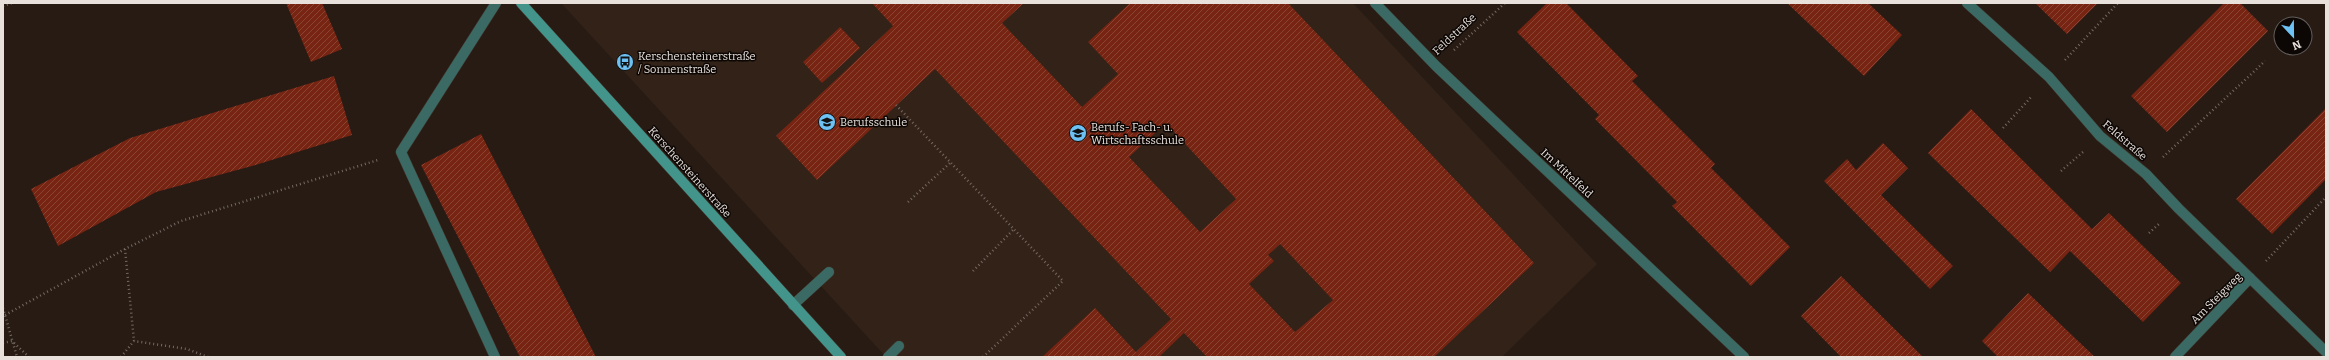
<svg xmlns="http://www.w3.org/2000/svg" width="2329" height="360" viewBox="0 0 2329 360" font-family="Bitter,serif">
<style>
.built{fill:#332217}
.building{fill:url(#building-hatch);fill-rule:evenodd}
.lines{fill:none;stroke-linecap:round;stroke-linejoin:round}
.lane-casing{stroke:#423730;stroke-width:11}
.street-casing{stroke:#423730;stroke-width:11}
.secondary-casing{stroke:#423730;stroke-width:11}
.path{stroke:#756a64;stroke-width:2.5;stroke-dasharray:1 3;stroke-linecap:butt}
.lane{stroke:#3a6a63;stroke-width:10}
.street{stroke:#3a6a63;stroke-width:10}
.secondary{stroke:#43958b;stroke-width:10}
.labels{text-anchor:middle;stroke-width:3;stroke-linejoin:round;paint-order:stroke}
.street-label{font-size:11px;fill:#e8e0db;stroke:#0c0705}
.poi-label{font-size:11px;fill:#e8e0db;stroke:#0c0705;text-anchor:start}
</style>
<defs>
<pattern id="building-hatch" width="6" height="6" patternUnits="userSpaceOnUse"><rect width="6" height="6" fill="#772412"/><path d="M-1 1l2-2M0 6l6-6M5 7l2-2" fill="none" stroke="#8a4434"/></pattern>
</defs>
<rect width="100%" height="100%" fill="#271b14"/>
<polygon class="built" points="561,3 1353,3 1597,264 1502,357 886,357"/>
<g class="building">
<polygon points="286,3 322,3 342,49 311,62"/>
<path d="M872 3H1024L1002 23 1082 107 1118 74 1088 42 1130 3H1288L1534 263 1434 357H1207L1184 333 1159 357H1042L1095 308 1136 352 1171 319 935 69 817 180 776 136 893 26ZM1166 123 1236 199 1200 232 1129 157ZM1280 244 1333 300 1295 332 1249 284 1274 261 1268 255Z"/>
<polygon points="1547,3 1566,3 1638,76 1632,81 1715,164 1711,168 1790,247 1751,286 1672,206 1677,202 1595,119 1599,115 1517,32"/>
<polygon points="1787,3 1868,3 1902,35 1864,76"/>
<polygon points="2035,3 2098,3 2067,34"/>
<polygon points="2224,3 2240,3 2268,31 2167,132 2131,96"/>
<polygon points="840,27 860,48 822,83 803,62"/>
<polygon points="334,76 352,135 252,166 156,192 58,246 31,189 130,138"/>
<polygon points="2326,108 2326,179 2272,234 2236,199"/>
<polygon points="1971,109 2092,229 2109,213 2181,283 2143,322 2070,251 2050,272 1928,153"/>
<polygon points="481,134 532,233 596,357 520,357 421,165"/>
<polygon points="1883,143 1908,168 1881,195 1953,266 1930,289 1824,181 1847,159 1856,170"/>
<polygon points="1841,276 1923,357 1841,357 1801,316"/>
<polygon points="2028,293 2077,340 2095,357 1998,357 1982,341"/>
</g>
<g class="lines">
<g class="lane-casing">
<g id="lane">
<polyline points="793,305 829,272"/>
<polyline points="888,357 899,346"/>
</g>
</g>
<g class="street-casing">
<g id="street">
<polyline points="1375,3 1436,66 1744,357"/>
<polyline points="1967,3 2049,77 2100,136 2146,174 2179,209 2250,278"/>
<polyline points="495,357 401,152 496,3"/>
<polyline points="2175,357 2250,278 2326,352"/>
</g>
</g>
<g class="secondary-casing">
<polyline id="secondary" points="521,3 841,357"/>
</g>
<g class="path">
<polyline points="3,6 12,3"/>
<polyline points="1454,50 1505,3"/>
<polyline points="2065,60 2118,3"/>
<polyline points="896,105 1063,281 983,357"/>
<polyline points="2003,128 2032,96"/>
<polyline points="2163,157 2265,61"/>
<polyline points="2061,171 2083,152"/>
<polyline points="908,202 951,162"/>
<polyline points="2149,233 2159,224"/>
<polyline points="125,249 134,341"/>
<polyline points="2266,261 2326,197"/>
<polyline points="973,271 1014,229"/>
<polyline points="3,308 17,357"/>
<polyline points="5,315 125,249 181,221 378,160"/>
<polyline points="3,343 12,341 29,357"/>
<polyline points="121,357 134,341 187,349 208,357"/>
</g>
<use href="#lane" class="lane"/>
<use href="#street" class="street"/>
<use href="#secondary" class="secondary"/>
</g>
<defs>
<g id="bus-disc" transform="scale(0.9)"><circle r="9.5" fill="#6ec2f3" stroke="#0c0705"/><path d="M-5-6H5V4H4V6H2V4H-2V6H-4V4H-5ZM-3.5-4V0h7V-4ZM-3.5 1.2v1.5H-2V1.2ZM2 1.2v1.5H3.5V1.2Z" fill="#111"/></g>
<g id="school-disc" transform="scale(0.9)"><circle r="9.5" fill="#6ec2f3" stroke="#0c0705"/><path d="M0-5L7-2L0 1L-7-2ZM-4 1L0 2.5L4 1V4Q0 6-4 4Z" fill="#111"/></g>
</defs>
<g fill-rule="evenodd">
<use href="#bus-disc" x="625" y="62"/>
<use href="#school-disc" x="827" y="122"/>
<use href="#school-disc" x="1078" y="133"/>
</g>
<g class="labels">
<g class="street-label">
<text transform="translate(1454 34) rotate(-43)" y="4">Feldstraße</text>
<text transform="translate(2125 140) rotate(41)" y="4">Feldstraße</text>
<text transform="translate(690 172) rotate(48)" y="4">Kerschensteinerstraße</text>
<text transform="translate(1567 173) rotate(43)" y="4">Im Mittelfeld</text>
<text transform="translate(2216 298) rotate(-45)" y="4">Am Steigweg</text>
</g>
<g class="poi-label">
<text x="638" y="60">Kerschensteinerstraße<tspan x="638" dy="13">/ Sonnenstraße</tspan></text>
<text x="840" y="126">Berufsschule</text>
<text x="1091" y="131">Berufs- Fach- u.<tspan x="1091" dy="13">Wirtschaftsschule</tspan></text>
</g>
</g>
<rect width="2329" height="360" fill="none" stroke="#e8e0db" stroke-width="8"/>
<g transform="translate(2293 36) rotate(158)"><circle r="19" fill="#0c0705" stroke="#645e5b"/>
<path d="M0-3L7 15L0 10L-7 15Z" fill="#6ec2f3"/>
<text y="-6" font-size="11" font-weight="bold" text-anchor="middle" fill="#e8e0db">N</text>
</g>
</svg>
